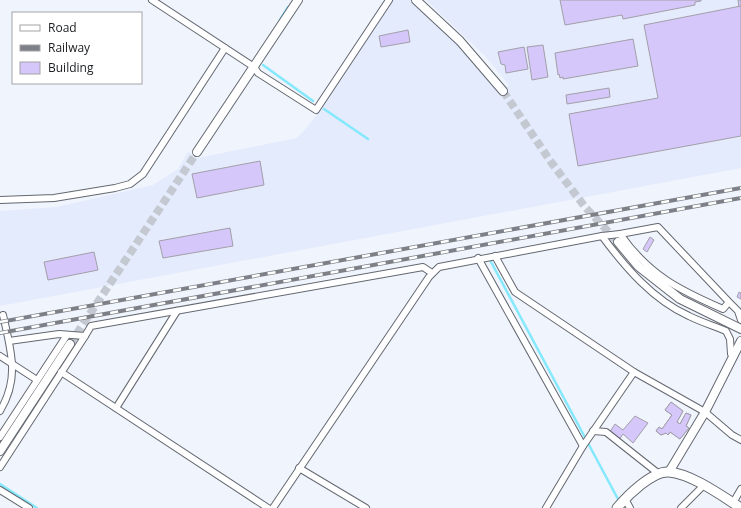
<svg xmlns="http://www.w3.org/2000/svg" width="741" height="508" viewBox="0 0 741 508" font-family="'Open Sans',sans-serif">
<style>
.built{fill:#e4ebfc}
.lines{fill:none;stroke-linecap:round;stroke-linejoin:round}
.stream{stroke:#84e9fc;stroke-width:2.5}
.building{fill:#d6c7fb;stroke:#a29fa8}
.tertiary-tunnel{stroke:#c4c9d1;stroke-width:8;stroke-dasharray:8 4;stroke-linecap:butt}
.minor-casing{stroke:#646870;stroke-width:8}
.tertiary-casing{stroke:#646870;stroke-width:10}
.secondary-casing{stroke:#646870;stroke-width:11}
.minor{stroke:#fff;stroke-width:6}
.tertiary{stroke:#fff;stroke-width:8}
.secondary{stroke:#fff;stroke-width:9}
.rail-casing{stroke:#7d8187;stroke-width:4}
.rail{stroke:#fff;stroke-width:2.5;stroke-dasharray:8;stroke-linecap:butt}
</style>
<rect width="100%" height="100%" fill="#eff4fd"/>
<polygon class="built" points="392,0 411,0 463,48 500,92 509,85 485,56 426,0 741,0 741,168 0,306 0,211 57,207 153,185 178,169 188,152 198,158 297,138 310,124 328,99"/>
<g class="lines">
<g class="stream">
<polyline points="280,20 288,7"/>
<polyline points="263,65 313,101"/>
<polyline points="324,109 368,139"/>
<polyline points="490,260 619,501"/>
<polyline points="0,484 37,508"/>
</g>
</g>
<g class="building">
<polygon points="560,0 701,0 701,1 695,2 695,5 623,19 622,15 565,25"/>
<polygon points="738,0 741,0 741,7 739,7"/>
<polygon points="741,6 741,136 578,166 569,114 658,98 644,25"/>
<polygon points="408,30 410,42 381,47 379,36"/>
<polygon points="633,39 638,66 563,79 563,77 560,78 559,74 558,75 555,53"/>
<polygon points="543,45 548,77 532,80 527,47"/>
<polygon points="524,47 528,69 506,73 505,65 501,64 498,52"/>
<polygon points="609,88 610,97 567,104 566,95"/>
<polygon points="260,161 264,185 197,198 192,174"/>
<polygon points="230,228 233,246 163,258 159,241"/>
<polygon points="650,237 654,240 647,252 643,249"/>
<polygon points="94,252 98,270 48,280 44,262"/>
<polygon points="739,292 741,293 741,299 737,297"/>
<polygon points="671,402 683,411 677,422 680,424 686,413 691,415 686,426 689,428 680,439 670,432 668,435 666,433 661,435 656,431 659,427 662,429 672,415 665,410"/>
<polygon points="671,402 683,411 677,422 680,424 686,413 691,415 686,426 689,428 680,439 670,432 668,435 666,433 661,435 656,431 659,427 662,429 672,415 665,410"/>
<polygon points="635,416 648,423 633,443 623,434 619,440 609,433 615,424 623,430"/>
</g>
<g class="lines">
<g class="tertiary-tunnel">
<polyline points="503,91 551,162 585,207 618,242"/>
<polyline points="70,344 197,152"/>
</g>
<g class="minor-casing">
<g id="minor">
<polyline points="152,0 254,67 258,73 316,110 389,0"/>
<polyline points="0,200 54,198 115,188 130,184 143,174 225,48"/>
<path d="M602 236C625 267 653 300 689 316 701 322 714 326 726 331L730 339 731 354 734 356"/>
<polyline points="495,256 515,292 634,372 705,412 732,435 741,440"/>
<polyline points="478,258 583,446 546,508"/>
<path d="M729 302 723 309C679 290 649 275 620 234L658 227 729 302 738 311 741 320"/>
<polyline points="85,336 91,326 423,267 432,273"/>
<polyline points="0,356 37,380"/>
<polyline points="61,372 268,508"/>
<polyline points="116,408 177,311"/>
<path d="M0 411C20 378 11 351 3 315"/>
<polyline points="593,431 606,432 659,474"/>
<polyline points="0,437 67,335"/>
<polyline points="583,446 634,372"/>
<polyline points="0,467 85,336 59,334 9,341"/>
<polyline points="299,468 366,508"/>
<polyline points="0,490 29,508"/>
<polyline points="625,499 630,508"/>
<polyline points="733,503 741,489"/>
<polyline points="273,508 429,277 439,267 602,236 620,234"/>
<polyline points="681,508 704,485"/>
</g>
</g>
<g class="tertiary-casing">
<g id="tertiary">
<polyline points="416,0 460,41 503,91"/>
<polyline points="197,152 298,0"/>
<polyline points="618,242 638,266 680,299 741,329"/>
<polyline points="0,451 70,344"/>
<polyline points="669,472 705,412 741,341"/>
</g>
</g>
<g class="secondary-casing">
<path id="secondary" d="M617 508C627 496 653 470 669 472 692 474 722 496 741 508"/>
</g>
<use href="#minor" class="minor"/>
<use href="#tertiary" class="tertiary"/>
<use href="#secondary" class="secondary"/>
<g class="rail-casing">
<g id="rail">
<polyline points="0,322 741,188"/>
<polyline points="0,333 741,198"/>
</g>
</g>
<use href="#rail" class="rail"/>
</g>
<rect x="12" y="12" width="130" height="72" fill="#ffffff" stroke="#a3a4a5"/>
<rect x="20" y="25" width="20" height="6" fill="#ffffff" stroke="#a3a4a5"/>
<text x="48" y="32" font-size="12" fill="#1a1c1f">Road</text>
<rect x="20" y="45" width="20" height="6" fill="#7d8187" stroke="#a3a4a5"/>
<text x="48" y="52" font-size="12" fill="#1a1c1f">Railway</text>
<rect x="20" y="62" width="20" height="12" fill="#d6c7fb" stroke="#a3a4a5"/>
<text x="48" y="72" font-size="12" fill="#1a1c1f">Building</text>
</svg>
